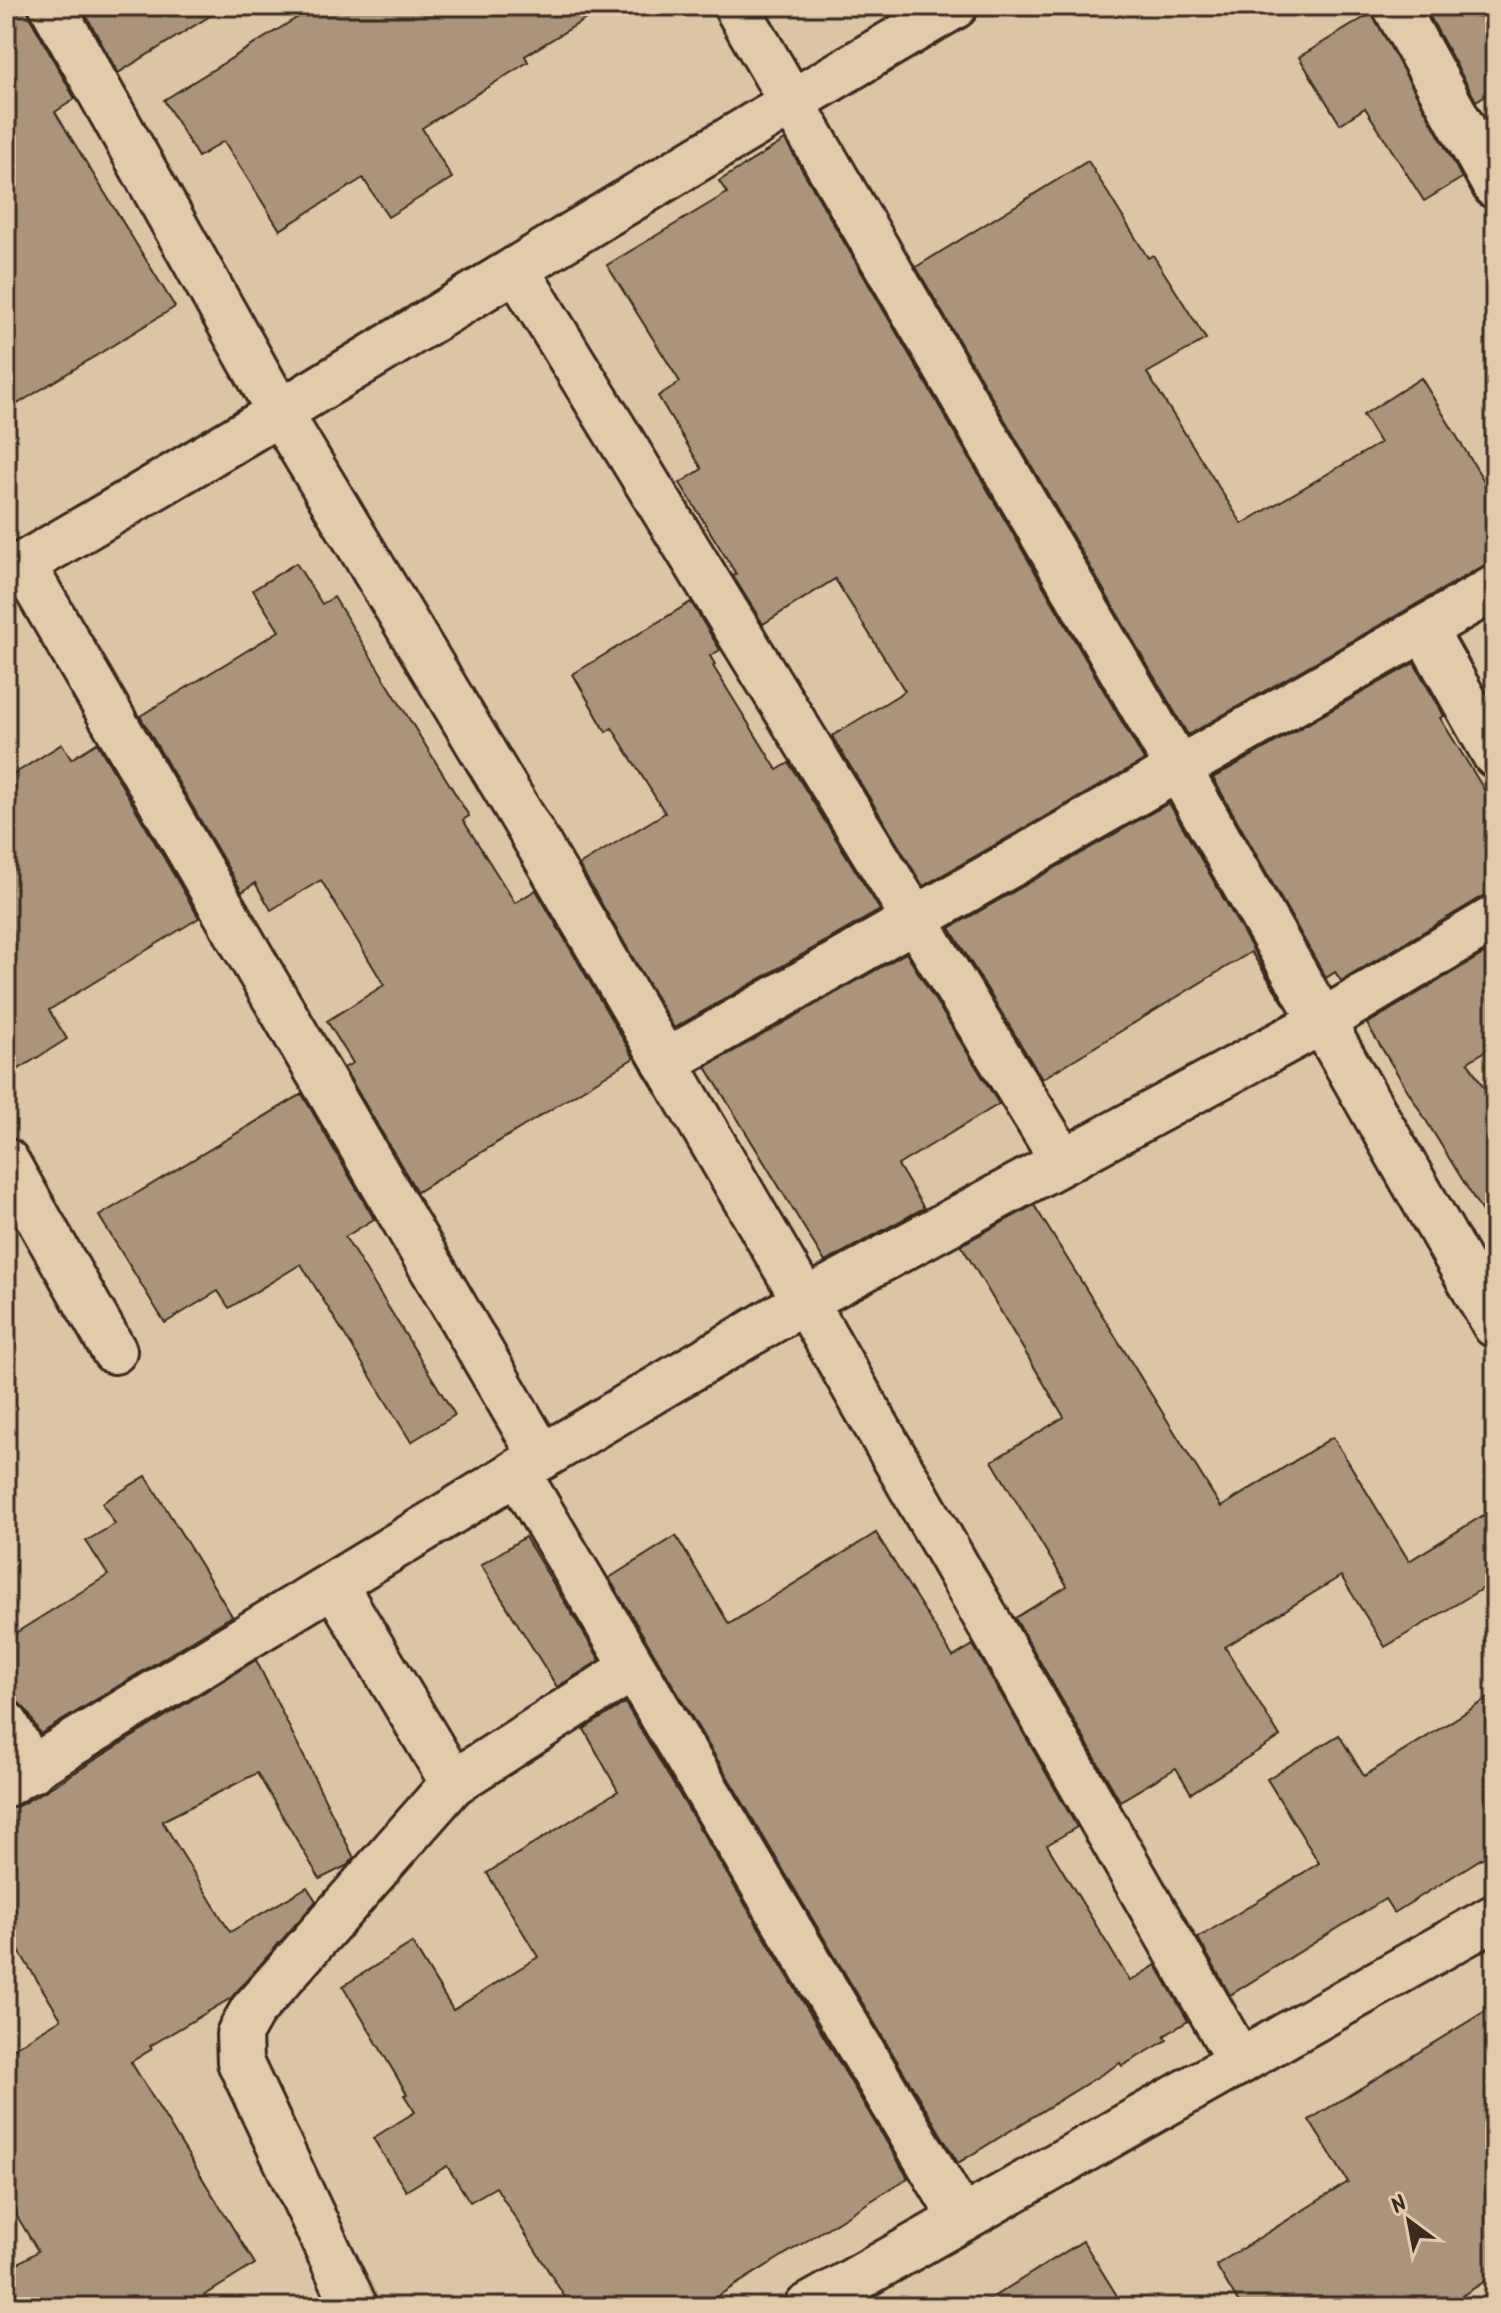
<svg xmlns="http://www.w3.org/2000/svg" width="1501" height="2313" viewBox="0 0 1501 2313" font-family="Kalam,sans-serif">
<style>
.building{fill:#aa957c;stroke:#3b2a1e;stroke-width:2}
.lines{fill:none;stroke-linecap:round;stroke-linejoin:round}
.minor-casing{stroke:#3b2a1e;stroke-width:50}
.minor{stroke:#e2cbab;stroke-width:44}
</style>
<rect width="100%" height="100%" fill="#dbc5a5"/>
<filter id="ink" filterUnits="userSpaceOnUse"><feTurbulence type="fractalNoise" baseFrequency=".0125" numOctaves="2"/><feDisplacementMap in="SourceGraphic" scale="16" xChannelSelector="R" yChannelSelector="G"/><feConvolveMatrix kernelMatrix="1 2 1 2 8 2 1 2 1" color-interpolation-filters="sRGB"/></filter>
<g filter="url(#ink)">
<g class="building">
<polygon points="6,6 27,6 30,18 75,99 55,112 175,307 6,411"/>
<polygon points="81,6 226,6 118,73"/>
<polygon points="316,6 607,6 525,56 528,62 422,128 452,178 388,217 363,178 280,230 224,141 198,157 164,100"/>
<polygon points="1424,6 1495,6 1495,89 1476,101"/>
<polygon points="1372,13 1462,178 1424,201 1365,108 1340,124 1299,57"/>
<polygon points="785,140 1144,760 923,886 832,736 905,691 835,579 763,624 733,576 736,574 680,483 702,469 658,396 680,382 607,265 727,193 719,181"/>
<polygon points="1088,161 1148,258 1153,255 1206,339 1147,373 1242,524 1380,443 1363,415 1421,378 1495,499 1495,563 1483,566 1188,735 916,267"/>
<polygon points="296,563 322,604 334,597 469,816 463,820 515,903 536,890 634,1058 417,1192 344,1068 353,1063 327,1021 384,985 321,880 271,910 255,883 242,892 140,716 279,631 253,590"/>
<polygon points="691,602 720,650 710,656 715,664 713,666 777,770 789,763 880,910 674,1028 579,865 665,813 612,728 606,732 573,674"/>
<polygon points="1414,663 1444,716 1440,718 1495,807 1495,893 1482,897 1341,981 1335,972 1326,978 1213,778"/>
<polygon points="97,743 199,918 49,1010 67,1039 6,1077 6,779 62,744 71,759"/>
<polygon points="1169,803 1284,1004 1251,952 1042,1079 950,928"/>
<polygon points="1495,947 1495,1045 1468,1062 1495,1106 1495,1233 1367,1024"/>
<polygon points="906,953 999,1104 898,1165 924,1208 825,1262 706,1067"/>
<polygon points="302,1094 374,1219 345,1237 455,1415 411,1442 301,1264 229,1308 218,1291 165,1323 99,1216"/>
<polygon points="1034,1205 1221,1507 1333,1437 1409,1561 1495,1508 1495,1581 1385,1647 1341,1576 1225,1647 1280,1737 1191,1793 1176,1768 1120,1801 1015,1618 1067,1586 992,1461 1064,1417 961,1245"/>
<polygon points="146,1476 232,1616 40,1734 28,1712 19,1703 6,1699 6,1639 108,1575 86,1541 115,1524 102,1503"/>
<polygon points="876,1533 953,1657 973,1645 1077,1827 1047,1845 1130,1981 1156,1965 1188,2021 1164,2036 1167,2040 1122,2066 1120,2063 958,2163 609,1578 676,1536 729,1624"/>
<polygon points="525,1537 600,1660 557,1687 481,1565"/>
<polygon points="256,1660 354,1858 348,1865 320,1879 257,1773 162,1821 230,1932 307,1887 316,1901 231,1998 150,2046 152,2049 131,2062 255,2264 186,2307 20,2307 6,2284 6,2271 38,2251 6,2198 6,2053 61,2019 6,1930 6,1809 18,1806 45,1791"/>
<polygon points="1495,1694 1495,1850 1394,1913 1385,1899 1230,1995 1198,1938 1319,1863 1267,1779 1339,1735 1364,1776"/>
<polygon points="625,1703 908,2178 700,2307 571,2307 496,2187 470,2202 447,2166 406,2191 373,2138 415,2112 404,2095 407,2094 343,1986 412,1943 453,2010 538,1957 487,1873 618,1791 584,1729"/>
<polygon points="1495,2005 1495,2275 1444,2307 1241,2307 1216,2265 1348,2182 1309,2120"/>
<polygon points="1083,2241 1124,2307 977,2307"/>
</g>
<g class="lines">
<g class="minor-casing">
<g id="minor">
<polyline points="52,6 280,413 520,813 805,1301 1240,2062"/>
<polyline points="736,6 1178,768 1495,1325"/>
<polyline points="1395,6 1495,186"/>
<polyline points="516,269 1063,1161"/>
<polyline points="23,565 542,1457"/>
<path d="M6 574C326 390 636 191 955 6"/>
<polyline points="1424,629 1495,755"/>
<polyline points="665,1062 1495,588"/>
<polyline points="6,1161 114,1351"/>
<polyline points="517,1472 962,2219"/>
<polyline points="334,1584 453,1783 252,2011 239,2034 240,2062 355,2307"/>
<polyline points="6,1724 32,1770"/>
<polyline points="453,1783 633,1668"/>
<polyline points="6,1784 517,1472 805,1301 1323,1021 1495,918"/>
<polyline points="807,2307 1495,1917"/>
</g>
</g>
<use href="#minor" class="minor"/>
</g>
</g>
<rect width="1501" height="2313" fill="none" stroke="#e2cbab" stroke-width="32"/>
<rect x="16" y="16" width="1469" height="2281" fill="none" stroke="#3b2a1e" stroke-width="3" filter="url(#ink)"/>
<g transform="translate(1409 2221) rotate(328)" stroke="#e2cbab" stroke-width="6" paint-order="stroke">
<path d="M0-6L14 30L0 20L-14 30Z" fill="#3b2a1e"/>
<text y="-12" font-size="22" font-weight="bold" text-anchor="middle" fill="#3b2a1e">N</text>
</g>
</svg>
